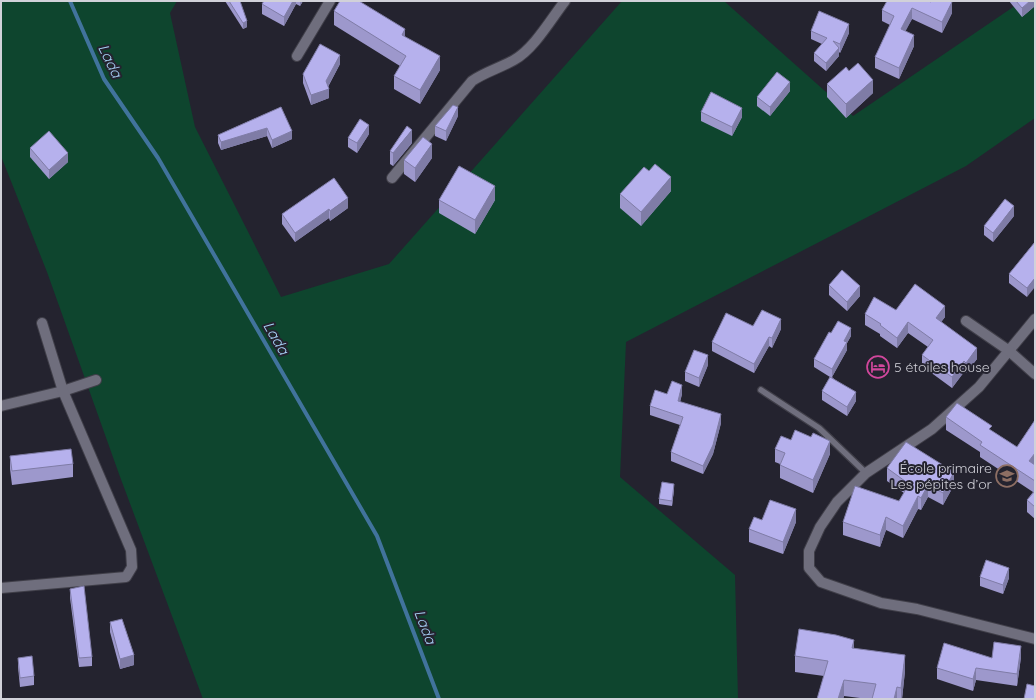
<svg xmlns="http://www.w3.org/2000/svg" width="1036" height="700" viewBox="0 0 1036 700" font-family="Quicksand,sans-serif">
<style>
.green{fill:#0e452e}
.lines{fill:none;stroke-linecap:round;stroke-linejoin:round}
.stream{stroke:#41739c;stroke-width:4}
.lane-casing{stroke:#403f49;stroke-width:8}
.street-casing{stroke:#403f49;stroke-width:12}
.lane{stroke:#6f6e7d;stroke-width:5.5}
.street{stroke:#6f6e7d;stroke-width:10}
.wall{fill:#9d98cc}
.shaded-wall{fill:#7f7ca6}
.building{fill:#b6b1ed;stroke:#7f7ca6}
.labels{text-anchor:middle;stroke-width:4;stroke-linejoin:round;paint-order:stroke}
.poi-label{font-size:14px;fill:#d1d1d9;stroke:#24232f;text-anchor:start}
.water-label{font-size:15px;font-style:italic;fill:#a8d2f7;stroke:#24232f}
</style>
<rect width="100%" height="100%" fill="#24232f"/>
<polygon class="green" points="1,1 177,1 170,13 195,127 281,297 389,264 622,1 724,1 853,116 1022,1 1035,1 1035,118 966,166 626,342 620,477 735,575 738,699 203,699 119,474 47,272 1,156"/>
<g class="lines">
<polyline class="stream" points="70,1 104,79 158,158 377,536 439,699"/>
<g class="lane-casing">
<polyline id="lane" points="761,390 819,428 866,473"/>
</g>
<g class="street-casing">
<g id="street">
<polyline points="297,56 330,1"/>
<path d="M392 178 472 81C485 72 500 68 514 60 534 49 551 19 565 1"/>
<polyline points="1035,319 979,387 932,429 866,473 837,502 820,527 809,551 809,568 821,582 881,603 917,609 1035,639"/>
<polyline points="966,321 1008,350 1035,374"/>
<polyline points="1,406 63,391 96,380"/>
<polyline points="1,588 126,577 132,567 131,550 63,391 42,323"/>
</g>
</g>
<use href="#lane" class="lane"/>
<use href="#street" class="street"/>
</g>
<g class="wall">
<polygon points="225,1 240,1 247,27 243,29"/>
<polygon points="264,1 303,1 300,6 296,4 284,26 262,14 262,4"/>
<polygon points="887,1 952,13 942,33 912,19 905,31 914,46 899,79 875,68 875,57 890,25 882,21 882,10"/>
<polygon points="1009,1 1035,1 1035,6 1022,17"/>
<polygon points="334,11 405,37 440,70 420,104 394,89 394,76 400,66 334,25"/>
<polygon points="811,31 849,33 840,53 839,52 839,56 826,71 814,61 814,53 822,44 811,39"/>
<polygon points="340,64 328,87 329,98 311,105 303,83 303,74"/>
<polygon points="849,71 873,93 846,118 827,97 827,84"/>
<polygon points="790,91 770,116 757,106 757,97"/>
<polygon points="281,107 292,139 272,148 267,136 221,150 218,143 218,135"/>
<polygon points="701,112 742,117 732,136 701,121"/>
<polygon points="458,116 446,141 435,136 435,126"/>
<polygon points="369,134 357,153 348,147 348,138"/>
<polygon points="412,143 393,166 390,164 390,151"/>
<polygon points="30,148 68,162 49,179 30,157"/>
<polygon points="432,158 415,182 404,174 404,160"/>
<polygon points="671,191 641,226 620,208 620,194"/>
<polygon points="439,200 495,200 475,234 439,213"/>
<polygon points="348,208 330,221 329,218 295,242 282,224 282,214"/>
<polygon points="1014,216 993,242 984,235 984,226"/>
<polygon points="1035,242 1027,297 1009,283 1009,274"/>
<polygon points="829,285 860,296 847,311 829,295"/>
<polygon points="896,310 945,317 941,322 977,359 966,373 964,372 952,388 922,366 922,355 928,347 908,333 897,348 880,336 880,334 865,325 865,314"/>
<polygon points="781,329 772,348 769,346 754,373 712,351 712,342"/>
<polygon points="831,333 851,336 847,343 847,350 832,377 856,401 847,416 822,400 822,391 830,377 814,367 814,359"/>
<polygon points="708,365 699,387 685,381 685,372"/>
<polygon points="667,394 682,394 680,402 721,423 713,454 703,474 671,461 671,452 680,425 650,415 650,406"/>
<polygon points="946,417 992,431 1017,447 1035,420 1035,519 1027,512 1027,500 1033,492 980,457 980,452 946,430"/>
<polygon points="791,440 830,454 813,493 780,478 780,464 775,462 775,449"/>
<polygon points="10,456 73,464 73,477 12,485 10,469"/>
<polygon points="887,468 954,485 943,505 928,497 921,510 918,509 903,538 886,530 880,547 843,535 843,522 899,501 904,493 887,481"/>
<polygon points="674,489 672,506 659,504 659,499"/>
<polygon points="796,522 783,554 749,542 749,529"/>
<polygon points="980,577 1009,578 1003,594 980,586"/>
<polygon points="70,589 92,657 92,666 79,667 70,598"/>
<polygon points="110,622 134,665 120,669 110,632"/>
<polygon points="854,648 905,671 902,699 868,699 844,696 843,699 817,699 824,676 795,672 795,656"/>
<polygon points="1021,657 1017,686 976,680 973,691 937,679 937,668 992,658"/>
<polygon points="18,658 34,676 34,685 20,687 18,667"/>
</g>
<g class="shaded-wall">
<polygon points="293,1 296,1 296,4 284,26 284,17"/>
<polygon points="300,1 303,1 300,6"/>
<polygon points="1030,1 1035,1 1035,6 1022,17 1022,8"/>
<polygon points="952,2 952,13 942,33 942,22"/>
<polygon points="912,8 912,19 901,40 901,29"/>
<polygon points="247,21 247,27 243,29 243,23"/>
<polygon points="849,24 849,33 840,53 840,44"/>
<polygon points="405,29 405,43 402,35"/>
<polygon points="914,35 914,46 899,79 899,68"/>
<polygon points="839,48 839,56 826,71 826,63"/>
<polygon points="340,55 340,64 326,90 329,89 329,98 311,105 311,95 326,81"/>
<polygon points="440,56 440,70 420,104 420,90"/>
<polygon points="873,80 873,93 846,118 846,104"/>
<polygon points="790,82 790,91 770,116 770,107"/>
<polygon points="458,107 458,116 446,141 446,131"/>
<polygon points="742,108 742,117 732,136 732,127"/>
<polygon points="369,125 369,134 357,153 357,143"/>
<polygon points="267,128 267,136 221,150 221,142"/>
<polygon points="412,130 412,143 393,166 393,153"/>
<polygon points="292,131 292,139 272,148 272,140"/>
<polygon points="432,144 432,158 415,182 415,168"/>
<polygon points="68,153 68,162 49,179 49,170"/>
<polygon points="671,177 671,191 641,226 641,212"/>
<polygon points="495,186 495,200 475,234 475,220"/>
<polygon points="348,198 348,208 330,221 330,211"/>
<polygon points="1014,206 1014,216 993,242 993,233"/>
<polygon points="329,209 329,218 295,242 295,233"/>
<polygon points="1035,278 1035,287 1027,297 1027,288"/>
<polygon points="860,286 860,296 847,311 847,302"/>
<polygon points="945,306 945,317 936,329 936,318"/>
<polygon points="781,319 781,329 772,348 772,338"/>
<polygon points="908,322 908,333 897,348 897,338"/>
<polygon points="851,328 851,336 847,343 847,350 832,377 832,369 844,341"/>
<polygon points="769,337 769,346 754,373 754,364"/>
<polygon points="977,348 977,359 966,373 966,363"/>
<polygon points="708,355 708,365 699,387 699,378"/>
<polygon points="964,361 964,372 952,388 952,377"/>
<polygon points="682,385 682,394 678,410 678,401"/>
<polygon points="856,392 856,401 847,416 847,407"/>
<polygon points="721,414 721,423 713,454 703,474 703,466"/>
<polygon points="830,441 830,454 813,493 813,480"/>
<polygon points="1035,453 1035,465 1029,461"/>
<polygon points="954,472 954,485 943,505 943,493"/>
<polygon points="674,484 674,489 672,506 672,501"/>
<polygon points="928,485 928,497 921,510 921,498"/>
<polygon points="918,496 918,509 903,538 903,526"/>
<polygon points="796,509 796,522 783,554 783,542"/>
<polygon points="886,517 886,530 880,547 880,535"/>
<polygon points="1009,568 1009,578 1003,594 1003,585"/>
<polygon points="854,640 854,657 852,648"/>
<polygon points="1021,646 1021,657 1017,686 1017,674"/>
<polygon points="134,655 134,665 120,669 120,659"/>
<polygon points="905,655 905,671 902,699 901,699 901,688"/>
<polygon points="976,668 976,680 973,691 973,679"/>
<polygon points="844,680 844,696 843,699 838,699"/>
<polygon points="897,687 897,699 894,699"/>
</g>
<g class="building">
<polygon points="229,1 240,1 247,21 243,23"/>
<polygon points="264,1 293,1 284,17 262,4"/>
<polygon points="340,1 359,1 405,29 402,35 440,56 420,90 394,76 406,56 334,11"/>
<polygon points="887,1 929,1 931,2 931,1 950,1 952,2 942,22 912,8 901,29 914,35 899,68 875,57 894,16 882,10"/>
<polygon points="1016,1 1030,1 1022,8"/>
<polygon points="819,11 849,24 840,44 833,41 839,48 826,63 814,53 827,38 811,31"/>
<polygon points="320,44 340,55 326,81 329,89 311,95 303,74"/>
<polygon points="858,63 873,80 846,104 827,84 846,67 849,71"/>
<polygon points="777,72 790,82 770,107 757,97"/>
<polygon points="711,92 742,108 732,127 701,112"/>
<polygon points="453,105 458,107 446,131 435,126"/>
<polygon points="281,107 292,131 272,140 267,128 221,142 218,135"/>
<polygon points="360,119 369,125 357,143 348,138"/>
<polygon points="407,126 412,130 393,153 390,151"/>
<polygon points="49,131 68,153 49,170 30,148"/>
<polygon points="423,137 432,144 415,168 404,160"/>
<polygon points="655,164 671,177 641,212 620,194 644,167 649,171"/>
<polygon points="459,166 495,186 475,220 439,200"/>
<polygon points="334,178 348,198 330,211 329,209 295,233 282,214"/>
<polygon points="1005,199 1014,206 993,233 984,226"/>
<polygon points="1035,242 1035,278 1027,288 1009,274"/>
<polygon points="842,270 860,286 847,302 829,285"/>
<polygon points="915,284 945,306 936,318 977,348 966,363 964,361 952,377 922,355 933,340 908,322 897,338 880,325 881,324 865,314 874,297 896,310"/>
<polygon points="762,310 781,319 772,338 769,337 754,364 712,342 726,313 753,326"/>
<polygon points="838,321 851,328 844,341 847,342 832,369 814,359 829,332 831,333"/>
<polygon points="694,350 708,355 699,378 685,372"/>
<polygon points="830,377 856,392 847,407 822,391"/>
<polygon points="672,381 682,385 678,401 721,414 713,445 703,466 671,452 683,417 650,406 655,390 667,394"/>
<polygon points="957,403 992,426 989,429 1017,447 1035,420 1035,453 1029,461 1035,465 1035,481 980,445 982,442 946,417"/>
<polygon points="795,430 811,437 813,433 830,441 813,480 780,465 785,453 775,449 781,436 791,440"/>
<polygon points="906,442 954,472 943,493 928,485 921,498 918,496 903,526 886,517 880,535 843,522 855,486 899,501 909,484 887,468"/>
<polygon points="71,449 73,464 12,471 10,456"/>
<polygon points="662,482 674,484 672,501 659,499"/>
<polygon points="1035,491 1035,507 1027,500"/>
<polygon points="770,500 796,509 783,542 749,529 754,517 762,520"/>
<polygon points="986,560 1009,568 1003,585 980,577"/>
<polygon points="84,586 92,657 79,658 70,589"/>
<polygon points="122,619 134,655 120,659 110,622"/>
<polygon points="799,629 836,635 854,640 852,648 905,655 901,688 897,687 894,699 872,699 876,684 844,680 838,699 817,699 828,661 795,656"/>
<polygon points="994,642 1021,646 1017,674 976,668 973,679 937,668 944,643 992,658"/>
<polygon points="32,656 34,676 20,678 18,658"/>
<polygon points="1027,684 1035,686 1035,699 1024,699"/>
</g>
<defs>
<g id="hotel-ring" transform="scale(1.15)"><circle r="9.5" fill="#24232f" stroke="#d1479c" stroke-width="1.5"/><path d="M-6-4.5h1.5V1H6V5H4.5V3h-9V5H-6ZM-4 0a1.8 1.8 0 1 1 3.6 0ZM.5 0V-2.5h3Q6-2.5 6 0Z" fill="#d1479c"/></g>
<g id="school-ring" transform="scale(1.15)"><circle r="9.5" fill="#24232f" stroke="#8d6e63" stroke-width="1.5"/><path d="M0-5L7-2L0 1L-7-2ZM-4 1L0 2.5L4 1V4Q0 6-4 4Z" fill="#8d6e63"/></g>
</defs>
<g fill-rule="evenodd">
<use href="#hotel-ring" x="878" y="367"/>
<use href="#school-ring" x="1007" y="476"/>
</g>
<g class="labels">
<g class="poi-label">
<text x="894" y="372">5 étoiles house</text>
<text x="992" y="473" text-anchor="end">École primaire<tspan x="992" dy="16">Les pépites d’or</tspan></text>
</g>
<g class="water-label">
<text transform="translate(110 61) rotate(64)" y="5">Lada</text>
<text transform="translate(276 338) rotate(60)" y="5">Lada</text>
<text transform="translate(425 627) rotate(69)" y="5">Lada</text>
</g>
</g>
<rect width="1036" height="700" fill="none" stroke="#d1d1d9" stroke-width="4"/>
</svg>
